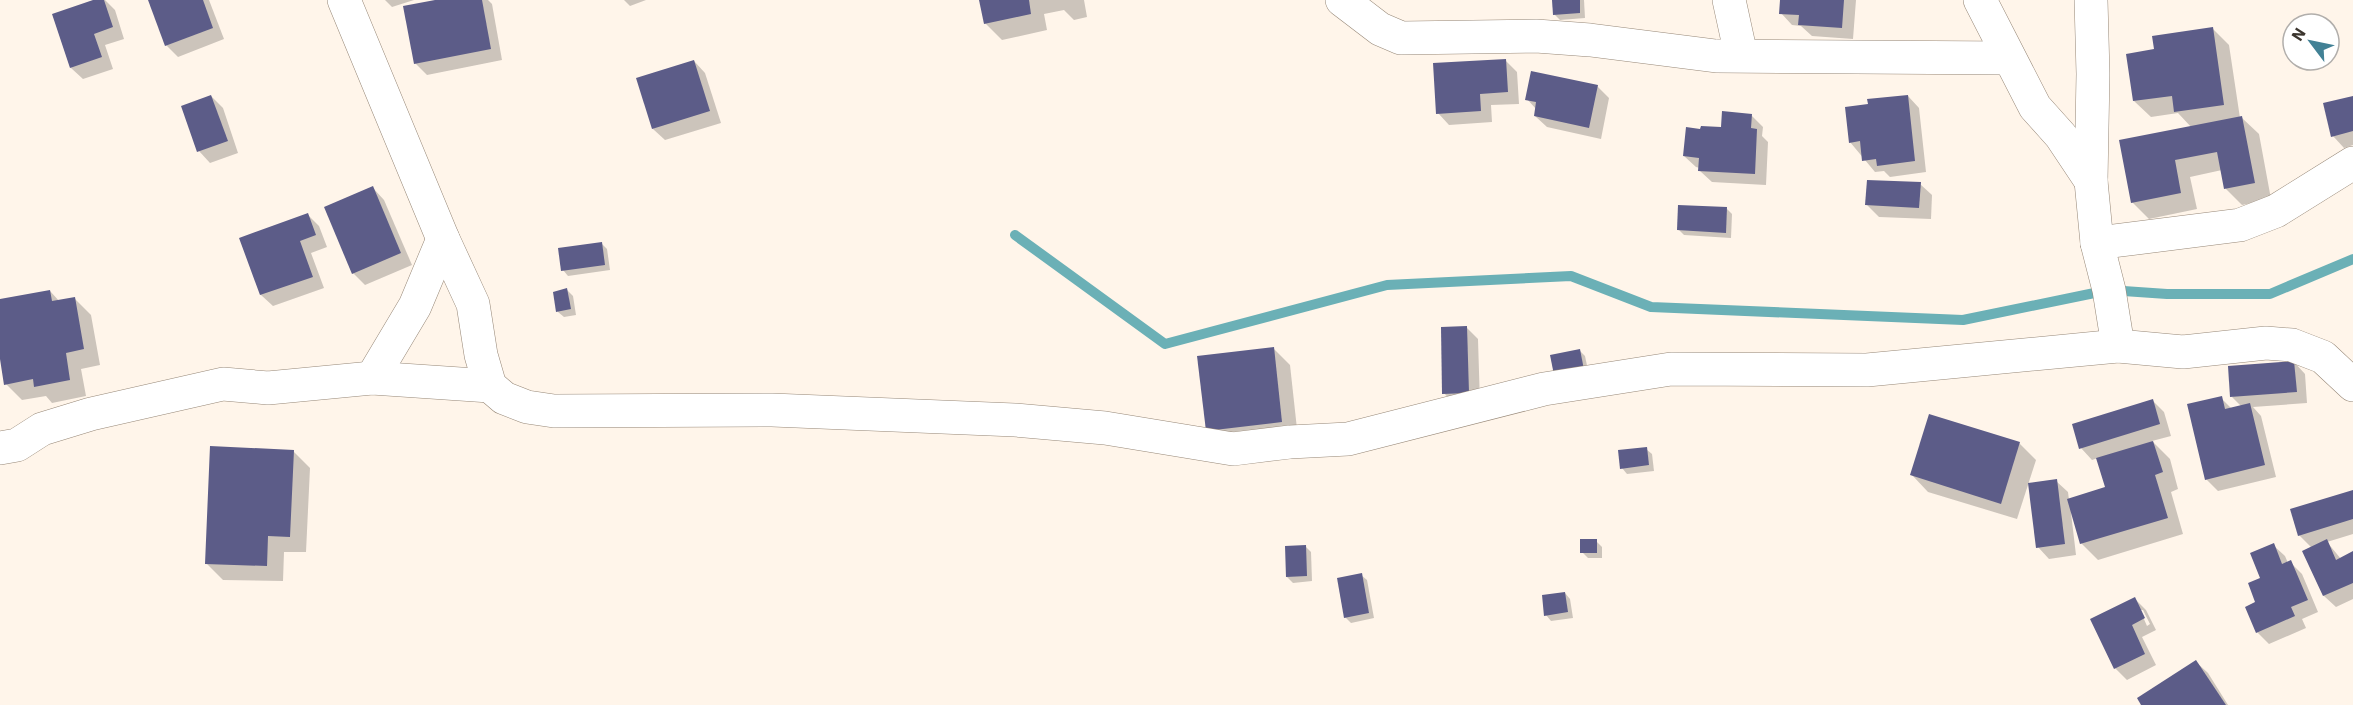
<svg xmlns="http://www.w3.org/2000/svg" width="2353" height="705" viewBox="0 0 2353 705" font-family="'IBM Plex Sans',sans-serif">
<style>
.shadow{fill:#0003;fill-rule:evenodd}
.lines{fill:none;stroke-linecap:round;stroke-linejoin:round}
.stream{stroke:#6bb0b6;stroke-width:10}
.building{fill:#5c5c88}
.minor-casing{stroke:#978878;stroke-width:34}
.minor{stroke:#fff;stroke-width:33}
</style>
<rect width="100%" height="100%" fill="#fff5ea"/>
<g class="shadow">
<polygon points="98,0 105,0 115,10 124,39 105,45 113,69 83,79 71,68"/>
<polygon points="149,0 209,0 224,39 178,57 166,45"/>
<polygon points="385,0 414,0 392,7"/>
<polygon points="443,0 488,0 492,4 502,60 427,75 415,63"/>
<polygon points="624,0 646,0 630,6"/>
<polygon points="981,0 1084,0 1087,17 1074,20 1064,10 1044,14 1047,30 1002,40 985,23"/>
<polygon points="1554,0 1584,0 1585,18 1560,20 1554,14"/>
<polygon points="1782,0 1856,0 1853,39 1812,36 1801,26 1792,25 1781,13"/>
<polygon points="2212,28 2229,45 2240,118 2242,118 2259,134 2271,199 2242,205 2226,189 2222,170 2190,177 2197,209 2149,219 2132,202 2192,128 2178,113 2151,117 2134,101 2156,50"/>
<polygon points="1505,60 1517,72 1519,104 1491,105 1492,122 1449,125 1438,113"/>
<polygon points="694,61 705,73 721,123 665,140 653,129"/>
<polygon points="1597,86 1609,98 1601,139 1547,127 1535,116 1536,109 1527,99"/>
<polygon points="211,96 223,108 238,153 210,163 199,151"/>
<polygon points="1908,96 1919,108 1926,172 1890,177 1884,171 1875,172 1850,142"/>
<polygon points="2353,97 2353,145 2344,148 2333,136"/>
<polygon points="1751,115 1763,127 1762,136 1768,142 1766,185 1712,182 1700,171 1700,168 1696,167 1684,156 1702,131 1723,129"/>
<polygon points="1920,184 1932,195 1931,219 1879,217 1867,205"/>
<polygon points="373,188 384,200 412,265 365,285 353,273"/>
<polygon points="1727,209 1732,214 1731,238 1684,235 1678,229"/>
<polygon points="308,215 319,226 327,247 311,253 324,288 273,306 261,295 241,238"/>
<polygon points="601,243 607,249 610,270 568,276 563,270"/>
<polygon points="567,290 573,296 576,315 564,317 558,312 554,293"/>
<polygon points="50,291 60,302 75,299 91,315 100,365 81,369 86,396 52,403 46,396 22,400 6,384 0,351 0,301"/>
<polygon points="1467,328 1478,339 1480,404 1455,405 1444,393"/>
<polygon points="1273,348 1290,365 1298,438 1224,447 1208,430"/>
<polygon points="1579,350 1585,356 1589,375 1561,380"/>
<polygon points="2294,362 2305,374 2307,403 2253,407 2261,416 2276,477 2218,491 2206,479 2221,398 2232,409 2242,407 2232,397"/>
<polygon points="2153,401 2164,412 2171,436 2152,441 2170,459 2178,489 2171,492 2183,534 2098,560 2081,543 2073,512 2071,513 2076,555 2049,559 2038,547 2056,481 2068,492 2069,500 2107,488 2098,458 2092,460 2081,448"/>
<polygon points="2019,443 2036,460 2017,519 1928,492 1912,475"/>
<polygon points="1646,449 1652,454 1654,471 1627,474 1622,468"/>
<polygon points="293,451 310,468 306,552 284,552 283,581 223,580 206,563"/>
<polygon points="2353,491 2353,534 2327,542 2341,559 2353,553 2353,599 2336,607 2324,596 2304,552 2312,548 2299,535"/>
<polygon points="1596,541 1602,547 1602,558 1588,558 1582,552"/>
<polygon points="2273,545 2285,556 2288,563 2290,562 2302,574 2318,612 2302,619 2306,628 2269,644 2257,632 2262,579"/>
<polygon points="1305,546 1311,552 1312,581 1293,583 1287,577"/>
<polygon points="1361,575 1367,580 1374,618 1351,623 1345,617"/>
<polygon points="1565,593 1570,599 1573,618 1551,621 1546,615"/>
<path d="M2135 599 2146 610 2156 630 2142 637 2156 665 2127 680 2115 668ZM2140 610H2143L2150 624 2147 626Z"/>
<polygon points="2196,662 2208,673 2228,705 2143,705"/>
</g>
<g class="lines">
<polyline class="stream" points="1015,235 1165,344 1387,285 1571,276 1651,307 1963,320 2109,290 2167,294 2270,294 2353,259"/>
</g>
<g class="building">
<polygon points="93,0 104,0 113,27 94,34 102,57 70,68 52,14"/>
<polygon points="148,0 203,0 213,28 165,46"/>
<polygon points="435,0 482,0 491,49 414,64 403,6"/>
<polygon points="979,0 1029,0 1031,14 984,24"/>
<polygon points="1552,0 1580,0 1580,13 1553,15"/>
<polygon points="1780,0 1844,0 1842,28 1798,25 1799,15 1779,14"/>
<polygon points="2213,27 2224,105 2174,112 2172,96 2133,101 2126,54 2154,49 2152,36"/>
<polygon points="1506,59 1508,92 1480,94 1481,111 1436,114 1433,63"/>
<polygon points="694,60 710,111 652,129 636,78"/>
<polygon points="1531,71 1598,85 1589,128 1534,116 1536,102 1525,100"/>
<polygon points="211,95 228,141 197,152 181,106"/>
<polygon points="1908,95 1915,161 1877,166 1876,159 1862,161 1860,141 1849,143 1845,107 1868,104 1867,99"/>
<polygon points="2353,96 2353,131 2331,137 2323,103"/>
<polygon points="1722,111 1752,114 1751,128 1757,129 1755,174 1698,171 1699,158 1683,156 1686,127 1700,129 1701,126 1721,127"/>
<polygon points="2242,116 2255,183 2224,189 2217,152 2175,160 2181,193 2131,203 2119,140"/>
<polygon points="1867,180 1921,182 1919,208 1865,205"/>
<polygon points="373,186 401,253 352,274 324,207"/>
<polygon points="1678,205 1727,207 1726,233 1677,230"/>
<polygon points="308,213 316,235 300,241 313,277 260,295 239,238"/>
<polygon points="602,242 605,265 561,271 558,248"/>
<polygon points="567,288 571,309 556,312 553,292"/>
<polygon points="50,290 52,301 75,297 84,349 66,353 70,380 34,387 33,379 4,385 0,359 0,299"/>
<polygon points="1467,326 1469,393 1442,394 1441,327"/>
<polygon points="1274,347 1282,422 1206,431 1197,356"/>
<polygon points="1580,349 1584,370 1554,375 1550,355"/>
<polygon points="2294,361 2297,392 2230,397 2228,366"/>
<polygon points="2222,396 2225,409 2250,403 2265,465 2205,480 2187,404"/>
<polygon points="2153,399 2160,424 2079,449 2072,424"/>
<polygon points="1929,414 2020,442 2001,504 1910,475"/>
<polygon points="2153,441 2163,472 2155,475 2168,518 2080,544 2067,499 2105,487 2096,458"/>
<polygon points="210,446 294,450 290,537 268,536 267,566 205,564"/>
<polygon points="1647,447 1649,465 1620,469 1618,450"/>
<polygon points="2057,479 2065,544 2036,548 2028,483"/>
<polygon points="2353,490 2353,519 2298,536 2290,509"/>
<rect x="1580" y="539" width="17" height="14"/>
<polygon points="2327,539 2336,560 2353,551 2353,583 2323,596 2302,551"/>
<polygon points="2274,543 2282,564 2291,560 2308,600 2291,607 2295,616 2256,633 2245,607 2255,602 2248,583 2260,578 2250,553"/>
<polygon points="1306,545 1307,576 1286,577 1285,546"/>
<polygon points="1362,573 1369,613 1344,618 1337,578"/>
<polygon points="1565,592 1568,612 1544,616 1542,595"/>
<polygon points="2135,597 2145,618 2132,625 2145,654 2114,669 2090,619"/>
<polygon points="2196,660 2226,705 2141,705 2137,698"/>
</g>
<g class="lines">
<g class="minor-casing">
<g id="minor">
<polyline points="344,0 443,239 473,304 481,355 490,386 504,398 527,407 554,411 772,410 1015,420 1105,428 1233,449 1290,442 1348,439 1544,389 1671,369 1867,370 2118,346 2183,352 2266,343 2292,345 2323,357 2353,385"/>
<polyline points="1342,0 1380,29 1401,38 1536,36 1590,40 1716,56 2009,58"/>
<polyline points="1729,0 1741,55"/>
<polyline points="1980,0 2035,107 2061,136 2091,181"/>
<polyline points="2091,0 2093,74 2091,181 2097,243 2109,290 2118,346"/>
<polyline points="2097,243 2240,225 2276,211 2353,163"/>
<polyline points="372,378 415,306 443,239"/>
<polyline points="0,448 17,445 42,429 91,414 223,384 268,388 372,378 490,386"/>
</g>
</g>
<use href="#minor" class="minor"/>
</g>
<g transform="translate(2311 42) rotate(302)"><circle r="28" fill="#ffffff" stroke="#b1aeab" stroke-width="1.5"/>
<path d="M0-4.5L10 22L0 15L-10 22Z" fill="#428195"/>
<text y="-9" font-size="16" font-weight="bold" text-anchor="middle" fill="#3b352e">N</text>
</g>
</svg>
